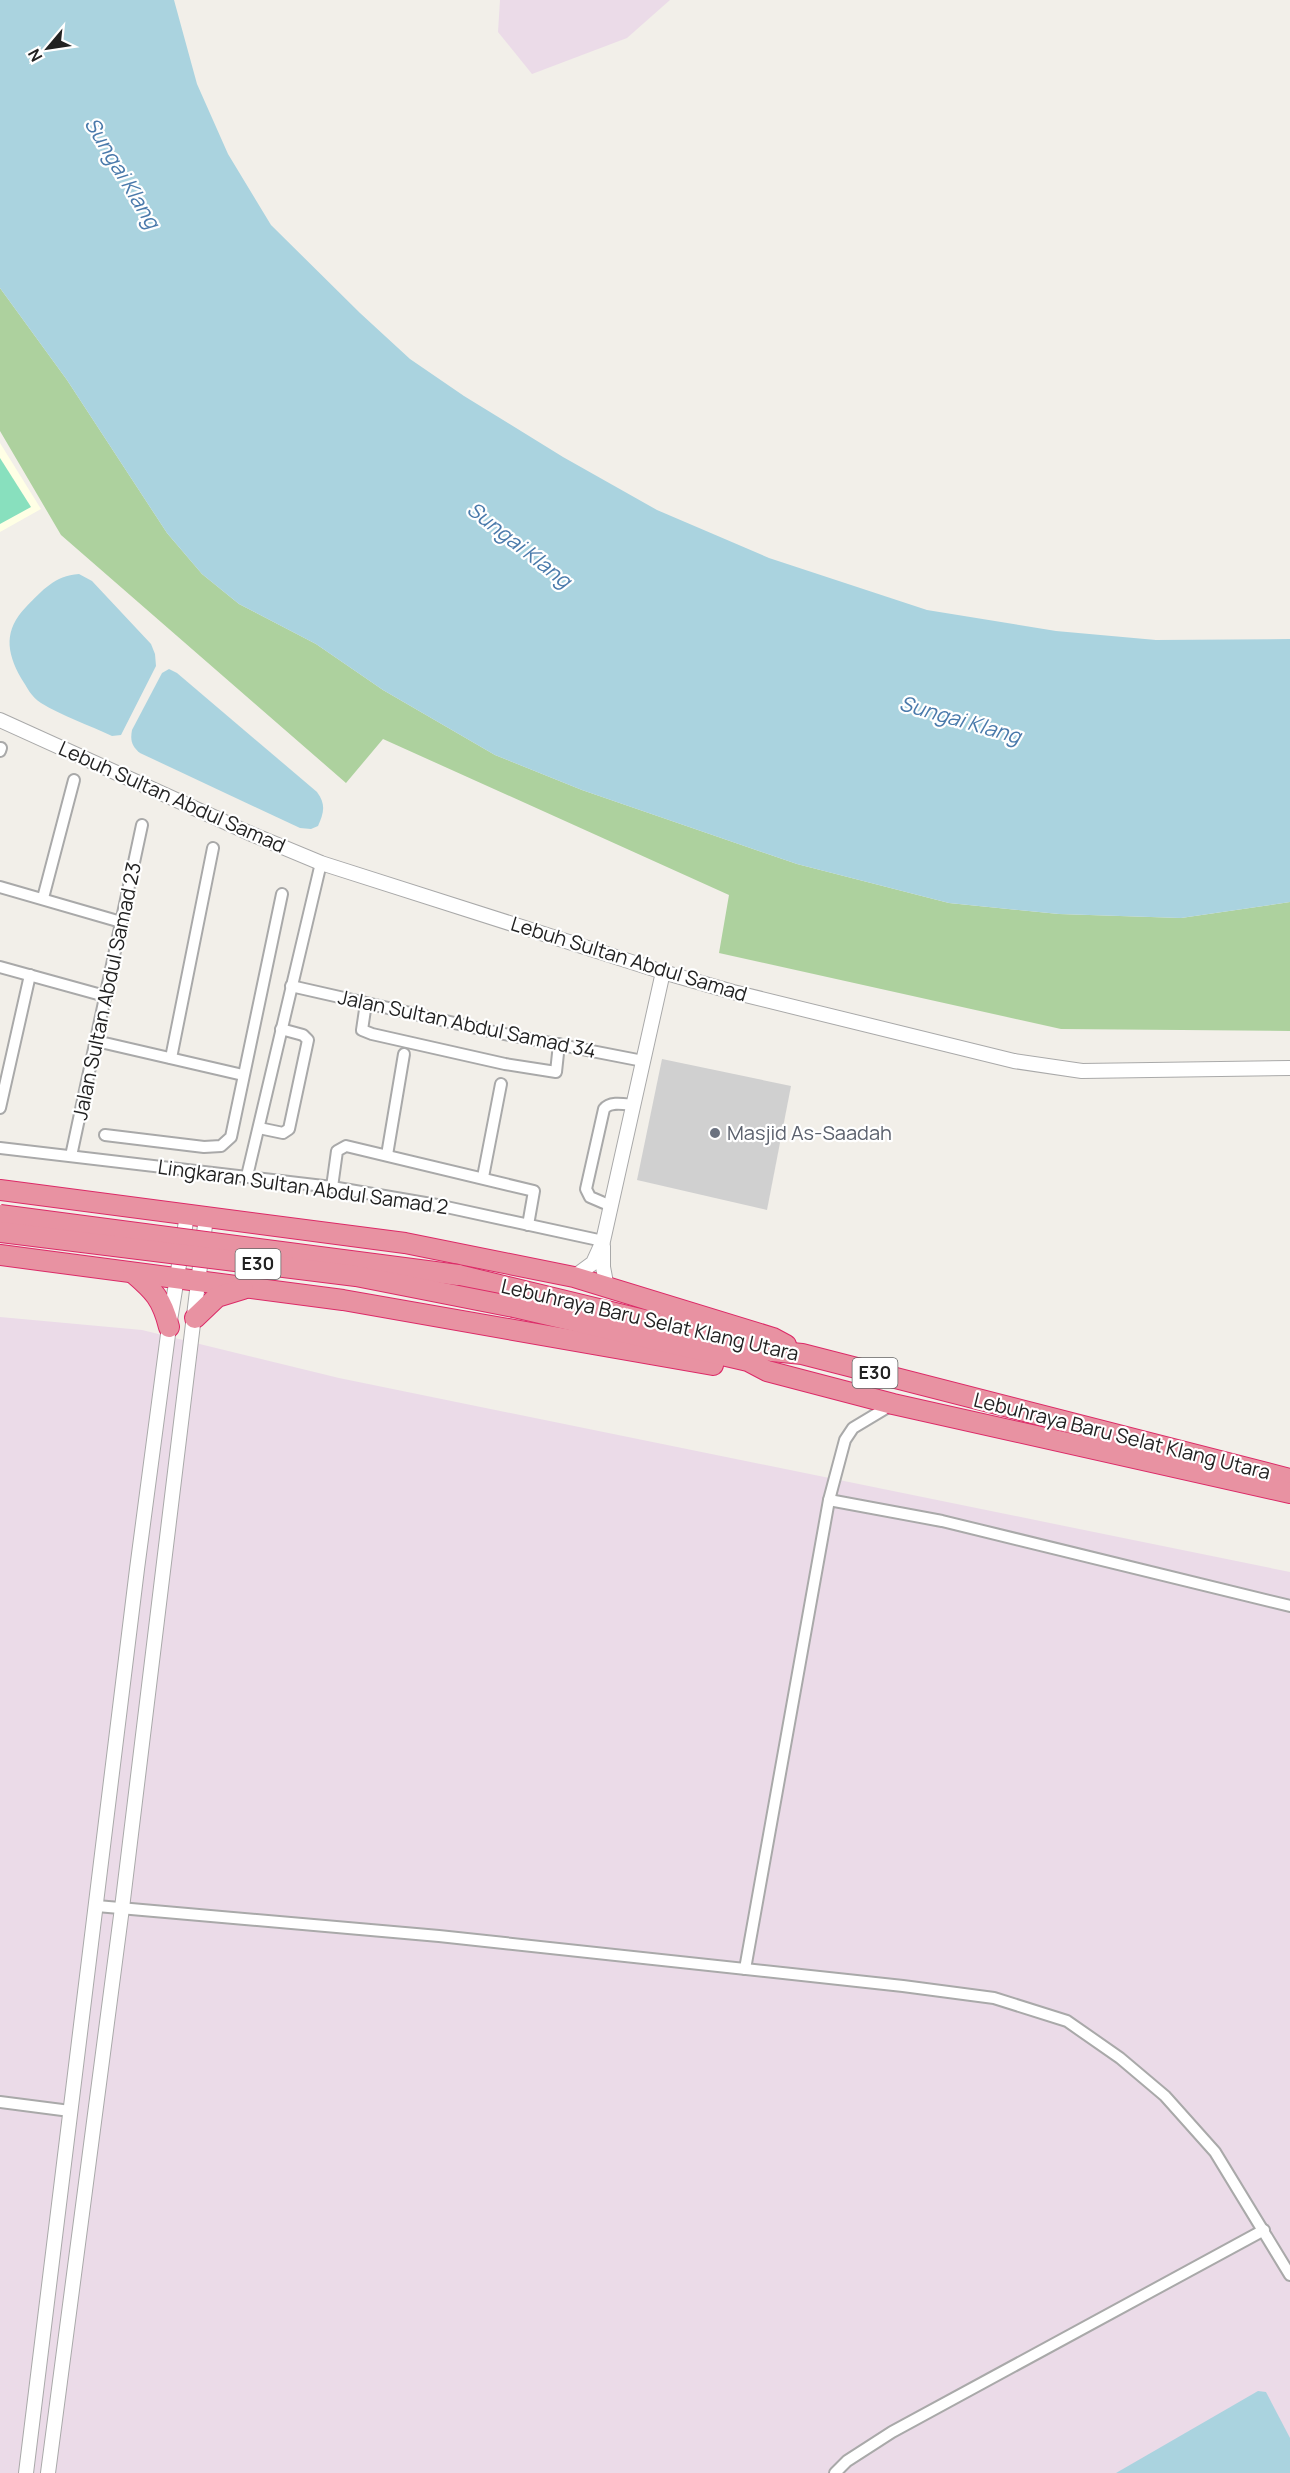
<svg xmlns="http://www.w3.org/2000/svg" width="1290" height="2473" viewBox="0 0 1290 2473" font-family="Manrope,sans-serif">
<style>
.industrial{fill:#ebdbe8}
.education{fill:#ffffe5}
.religious{fill:#d0d0d0}
.forest{fill:#add19e}
.pitch{fill:#88e0be}
.water{fill:#aad3df}
.lines{fill:none;stroke-linecap:round;stroke-linejoin:round}
.minor-casing{stroke:#a9a9a9;stroke-width:14}
.tertiary-casing{stroke:#a9a9a9;stroke-width:16}
.motorway-casing{stroke:#dc2a67;stroke-width:22}
.minor{stroke:#fff;stroke-width:10}
.tertiary{stroke:#fff;stroke-width:14}
.motorway{stroke:#e892a2;stroke-width:20}
.motorway-bridge-casing{stroke:#dc2a67;stroke-width:22;stroke-linecap:butt}
.motorway-bridge{stroke:#e892a2;stroke-width:20}
.worship-dot{fill:#6b7280;stroke:#fff;stroke-width:2}
.labels{text-anchor:middle;stroke-width:4.5;stroke-linejoin:round;paint-order:stroke}
.shield{fill:#fff;stroke:#646464;stroke-width:1.5}
.shield-label{font-size:18px;font-weight:bold;fill:#222}
.street-label{font-size:20px;fill:#222;stroke:#fff}
.worship-label{font-size:20px;fill:#5b616d;stroke:#fff;text-anchor:start}
.water-label{font-size:21px;font-style:italic;fill:#4a7aab;stroke:#fff}
</style>
<rect width="100%" height="100%" fill="#f2efe9"/>
<g class="industrial">
<polygon points="500,0 670,0 627,38 532,74 498,32"/>
<polygon points="0,1317 142,1330 339,1378 1290,1572 1290,2473 0,2473"/>
</g>
<polygon class="education" points="0,443 41,509 0,532"/>
<polygon class="religious" points="662,1059 791,1086 767,1210 637,1180"/>
<polygon class="forest" points="0,288 67,380 167,533 202,574 239,604 316,644 383,690 495,755 582,790 797,864 949,903 1059,914 1181,918 1290,902 1290,1031 1061,1029 719,953 729,895 383,739 346,783 61,535 0,431"/>
<polygon class="pitch" points="0,458 31,507 0,524"/>
<g class="water">
<polygon points="0,0 174,0 197,84 228,154 271,225 360,313 410,359 464,396 563,457 657,510 769,558 927,610 1056,631 1156,640 1290,639 1290,902 1181,918 1059,914 949,903 797,864 582,790 495,755 383,690 316,644 239,604 202,574 167,533 67,380 0,288"/>
<path d="M79 574 92 581 151 644 155 654 156 666 121 735 112 736C89 725 62 716 41 703 31 697 27 687 21 678 6 651 4 630 26 607 43 590 54 576 79 574Z"/>
<path d="M169 669 177 673 317 792C326 804 324 813 318 826L311 829 300 828 140 753C132 746 130 741 132 730L162 673Z"/>
<polygon points="1258,2391 1266,2392 1290,2438 1290,2473 1116,2473"/>
</g>
<g class="lines">
<g class="minor-casing">
<g id="minor">
<polyline points="0,751 1,748"/>
<polyline points="0,887 121,922"/>
<polyline points="43,898 74,780"/>
<polyline points="0,967 105,996"/>
<polyline points="291,986 494,1032 643,1061"/>
<polyline points="366,1003 362,1030 372,1034 505,1064 556,1072 559,1044"/>
<polyline points="96,1041 243,1075"/>
<polyline points="171,1058 213,848"/>
<polyline points="0,1108 30,975"/>
<polyline points="259,1128 283,1133 289,1129 308,1040 303,1035 281,1029"/>
<polyline points="105,1135 204,1147 221,1146 231,1137 282,894"/>
<polyline points="0,1148 332,1187 437,1205 603,1241"/>
<polyline points="387,1155 404,1054"/>
<polyline points="71,1156 142,825"/>
<polyline points="247,1176 321,863"/>
<polyline points="483,1177 501,1084"/>
<polyline points="332,1187 337,1151 346,1146 534,1191 528,1225"/>
<path d="M611 1206 590 1197 586 1189 604 1109C610 1101 624 1104 633 1105"/>
<polyline points="829,1500 942,1521 1290,1606"/>
<polyline points="97,1906 439,1936 903,1986 994,1998 1067,2021 1120,2058 1165,2096 1215,2152 1290,2275"/>
<polyline points="745,1969 829,1500 845,1440 853,1428 893,1404"/>
<polyline points="0,2102 70,2111"/>
<polyline points="835,2473 847,2461 892,2432 1264,2230"/>
</g>
</g>
<g class="tertiary-casing">
<g id="tertiary">
<polyline points="0,720 249,833 321,863 663,972 733,992 1014,1061 1082,1071 1290,1068"/>
<polyline points="603,1246 603,1267 607,1288"/>
<polyline points="574,1277 593,1263 603,1241 663,972"/>
<polyline points="26,2473 137,1569 169,1327 187,1215"/>
<polyline points="48,2473 122,1908 206,1217"/>
</g>
</g>
<g class="motorway-casing">
<g id="motorway">
<polyline points="0,1190 405,1243 574,1277 773,1338 786,1345"/>
<polyline points="0,1255 343,1300 713,1365"/>
<path d="M133 1273C154 1291 162 1299 169 1327"/>
<polyline points="458,1275 772,1351 802,1354 1290,1479"/>
<polyline points="514,1307 748,1361 767,1371 893,1404 1290,1493"/>
<polyline points="195,1318 217,1297 243,1289"/>
</g>
</g>
<use href="#minor" class="minor"/>
<use href="#tertiary" class="tertiary"/>
<use href="#motorway" class="motorway"/>
<g class="motorway-bridge-casing">
<g id="motorway-bridge">
<polyline points="0,1215 458,1275"/>
<polyline points="0,1232 356,1276 514,1307"/>
</g>
</g>
<use href="#motorway-bridge" class="motorway-bridge"/>
</g>
<circle class="worship-dot" cx="715" cy="1133" r="6"/>
<g class="labels">
<g class="shield">
<rect x="235.5" y="1249" width="45" height="30" rx="4.5"/>
<rect x="852.5" y="1358" width="45" height="30" rx="4.5"/>
</g>
<g class="shield-label">
<text x="258" y="1270">E30</text>
<text x="875" y="1379">E30</text>
</g>
<g class="street-label">
<text transform="translate(172 797) rotate(24)" y="7">Lebuh Sultan Abdul Samad</text>
<text transform="translate(629 959) rotate(17)" y="7">Lebuh Sultan Abdul Samad</text>
<text transform="translate(107 991) rotate(-78)" y="7">Jalan Sultan Abdul Samad 23</text>
<text transform="translate(467 1024) rotate(12)" y="7">Jalan Sultan Abdul Samad 34</text>
<text transform="translate(303 1187) rotate(8)" y="7">Lingkaran Sultan Abdul Samad 2</text>
<text transform="translate(650 1320) rotate(13)" y="7">Lebuhraya Baru Selat Klang Utara</text>
<text transform="translate(1122 1436) rotate(14)" y="7">Lebuhraya Baru Selat Klang Utara</text>
</g>
<g class="worship-label">
<text x="727" y="1140">Masjid As-Saadah</text>
</g>
<g class="water-label">
<text transform="translate(122 173) rotate(59)" y="7">Sungai Klang</text>
<text transform="translate(519 545) rotate(38)" y="7">Sungai Klang</text>
<text transform="translate(960 720) rotate(16)" y="7">Sungai Klang</text>
</g>
</g>
<g transform="translate(48 48) rotate(241)" stroke="#ffffff" stroke-width="4.5" paint-order="stroke">
<path d="M0-4.5L10 22L0 15L-10 22Z" fill="#222222"/>
<text y="-9" font-size="16" font-weight="bold" text-anchor="middle" fill="#222222">N</text>
</g>
</svg>
